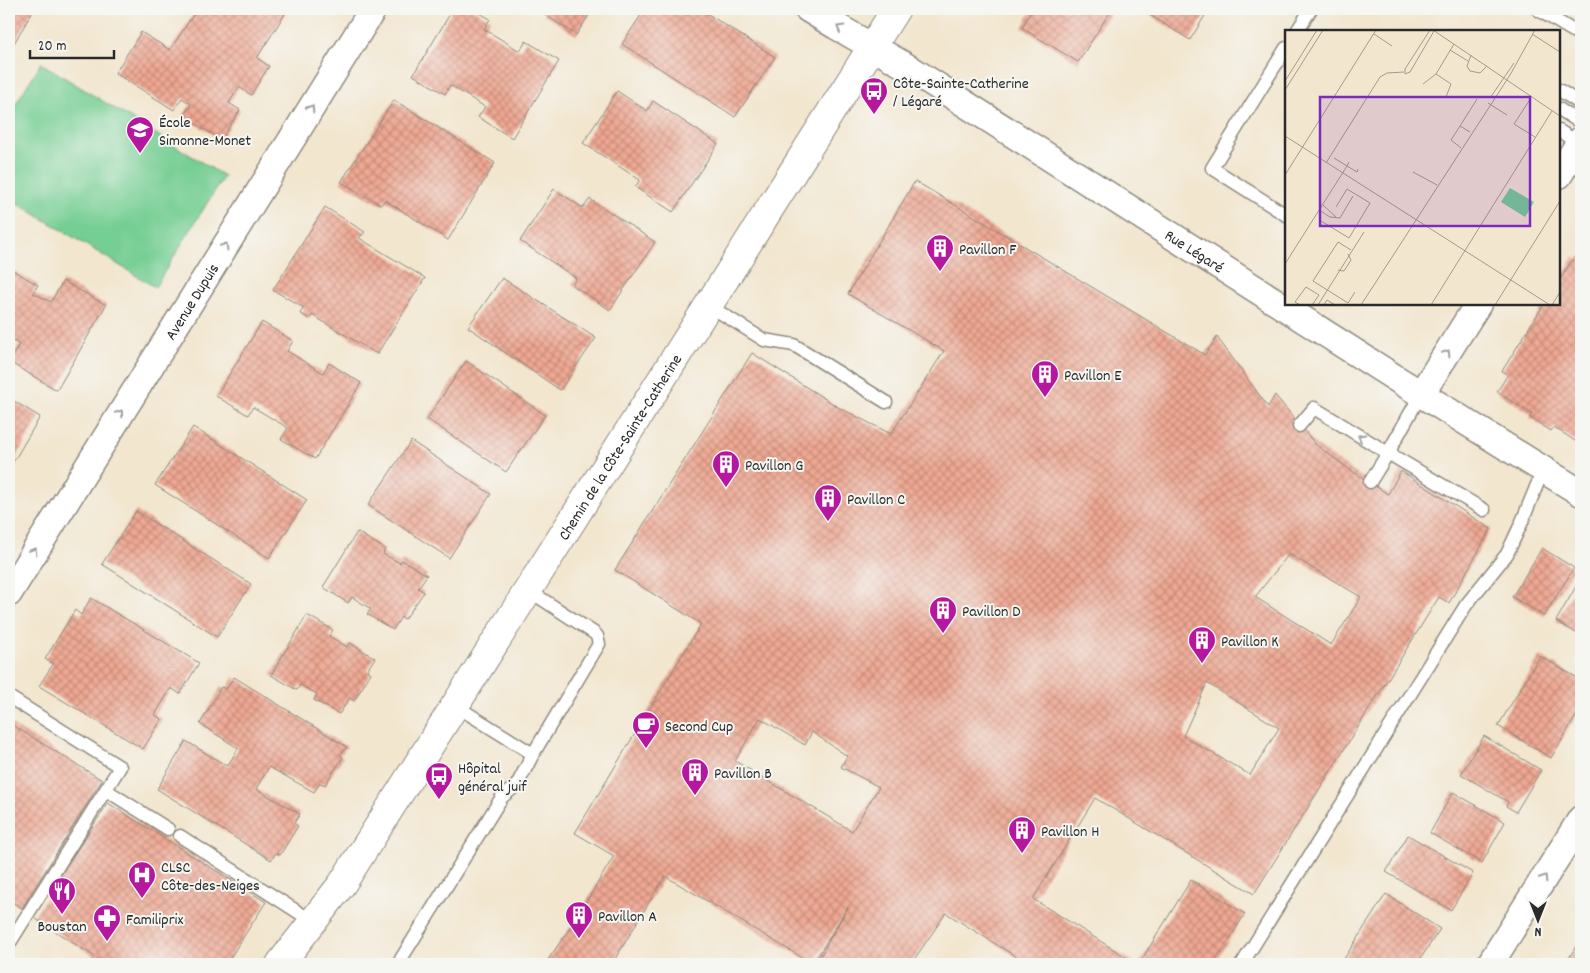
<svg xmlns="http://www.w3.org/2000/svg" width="1590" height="973" viewBox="0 0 1590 973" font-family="Dekko,sans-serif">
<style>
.garden{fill:#75ce93;stroke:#507c5f}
.building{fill:url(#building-cross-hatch);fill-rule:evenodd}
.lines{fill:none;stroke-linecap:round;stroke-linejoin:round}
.lane-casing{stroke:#8e887d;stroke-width:15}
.street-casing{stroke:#8e887d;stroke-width:29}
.secondary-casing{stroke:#8e887d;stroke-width:30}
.lane{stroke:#fff;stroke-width:12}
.street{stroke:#fff;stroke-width:26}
.secondary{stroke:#fff;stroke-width:28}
.oneway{stroke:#a0a0a0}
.labels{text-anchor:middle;stroke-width:4;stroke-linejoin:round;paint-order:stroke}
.poi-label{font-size:16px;fill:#2b2b2b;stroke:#f6f6f2;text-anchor:start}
.street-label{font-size:16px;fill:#2b2b2b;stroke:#f6f6f2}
.inset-road{fill:none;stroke:#a29b8d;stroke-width:1}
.view{fill:#7b2cbf;fill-opacity:0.15;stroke:#7b2cbf;stroke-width:2.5}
.inset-edge{fill:none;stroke:#2b2b2b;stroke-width:2.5}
</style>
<defs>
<pattern id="building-cross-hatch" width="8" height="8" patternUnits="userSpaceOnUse" patternTransform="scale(1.25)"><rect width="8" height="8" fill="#efa893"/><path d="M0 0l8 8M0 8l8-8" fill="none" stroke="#c28978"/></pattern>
</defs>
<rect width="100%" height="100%" fill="#f6f6f2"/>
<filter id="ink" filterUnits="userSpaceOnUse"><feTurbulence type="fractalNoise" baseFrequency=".02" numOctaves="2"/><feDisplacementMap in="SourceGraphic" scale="10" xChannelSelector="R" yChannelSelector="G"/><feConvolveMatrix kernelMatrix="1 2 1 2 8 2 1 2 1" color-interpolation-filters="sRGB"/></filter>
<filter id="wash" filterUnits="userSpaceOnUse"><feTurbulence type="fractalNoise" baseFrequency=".0096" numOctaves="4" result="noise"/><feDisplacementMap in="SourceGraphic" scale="20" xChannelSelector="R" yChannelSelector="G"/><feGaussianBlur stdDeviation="1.12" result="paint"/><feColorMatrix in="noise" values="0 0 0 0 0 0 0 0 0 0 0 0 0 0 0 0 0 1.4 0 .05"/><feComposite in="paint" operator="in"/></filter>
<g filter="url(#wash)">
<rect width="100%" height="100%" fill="#f2e6cf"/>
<polygon class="garden" points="41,63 224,176 155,287 9,198 9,115"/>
<g id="blocks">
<g class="building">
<polygon points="9,9 34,9 9,52"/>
<polygon points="197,9 288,9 257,58 269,66 251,95 239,87 229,103 240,110 221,140 183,116 191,104 182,98 174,110 115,73 141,32 170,50"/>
<polygon points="453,9 473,9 490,19 484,29 520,51 526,41 559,61 512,138 478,117 485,107 450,85 445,94 413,75"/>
<polygon points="547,9 593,9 576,35 544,14"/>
<polygon points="645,9 700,9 775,57 735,117 622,44"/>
<polygon points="1032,9 1112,9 1078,62 1022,28"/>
<polygon points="1140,9 1209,9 1190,40"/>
<polygon points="617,91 647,111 653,101 718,144 673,212 635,187 640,180 583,143"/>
<polygon points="394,100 495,163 448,240 385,200 381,205 341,182"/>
<path d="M915 181 1205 355 1217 337 1268 407 1275 395 1316 445 1352 471 1388 494 1401 471 1491 529 1449 603 1439 597 1254 894 1095 798 1033 899 1137 964H1021L1023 961 946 913 911 964H821L817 962 848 907 813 964 665 876 612 964H545L572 925 614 856 575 833 701 624 615 570 752 353 838 407 891 434 944 351 848 294ZM1289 554 1361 597 1331 645 1255 597ZM1207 683 1279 728 1250 775 1183 736ZM760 718 805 745 812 732 847 756 841 767 879 787 852 831 735 761Z"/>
<polygon points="554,189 583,208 590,199 655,242 610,310 572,285 576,278 520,241"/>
<polygon points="325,207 365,232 359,238 425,278 377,354 312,315 309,319 300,313 304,308 273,290"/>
<polygon points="1574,257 1579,260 1581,257 1581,445 1554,427 1551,431 1529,417 1532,414 1497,392 1508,374 1502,371 1544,304 1559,304 1559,281"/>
<polygon points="9,268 38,285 33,293 51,302 63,281 106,305 57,390 9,362 19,344 9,339"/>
<polygon points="502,278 596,338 560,390 468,327"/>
<polygon points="262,322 293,341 287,351 323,373 329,363 361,383 315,459 281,439 288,428 253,407 248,415 216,396"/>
<polygon points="466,361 545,415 506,472 427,419"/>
<polygon points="9,398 40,417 9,469"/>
<polygon points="193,427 307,500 269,558 155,485"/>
<polygon points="411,441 491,494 449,558 368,505"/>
<polygon points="136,511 251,584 217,637 102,564"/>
<polygon points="357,532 385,549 383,554 400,563 402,560 427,575 418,588 424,592 405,619 401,617 393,630 367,614 371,609 352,597 348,603 323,587"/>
<polygon points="1542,548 1574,568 1544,616 1512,597"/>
<polygon points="1581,578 1581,636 1556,621"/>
<polygon points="91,598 199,663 180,694 171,688 155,715 162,719 143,749 39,686 53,664 45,659 75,610 81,615"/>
<polygon points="307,615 333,630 329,636 347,647 350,643 375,658 367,670 371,673 354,701 350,698 339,714 314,700 317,694 300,685 297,690 271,675"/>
<polygon points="1540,656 1581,680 1581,708 1551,758 1498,726"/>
<polygon points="234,677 347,747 340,755 343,757 325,785 320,783 314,792 269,767 256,789 300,814 294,823 298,826 280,855 276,853 271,860 157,789 186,741 227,766 233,757 238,748 200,724 221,687 226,689"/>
<polygon points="9,723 102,780 22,908 9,900"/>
<polygon points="1484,736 1541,770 1516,812 1506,806 1508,802 1461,774"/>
<polygon points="1453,792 1505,822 1482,863 1430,833"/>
<polygon points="108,803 266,902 226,964 120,964 109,958 106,964 33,917"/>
<polygon points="1408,835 1473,873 1451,910 1386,872"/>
<polygon points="1191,880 1245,914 1214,964 1139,964"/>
<polygon points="1386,894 1440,929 1417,964 1345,964 1342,962"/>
<polygon points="1581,938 1581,964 1568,964 1566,963"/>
</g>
</g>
</g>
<g filter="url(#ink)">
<use href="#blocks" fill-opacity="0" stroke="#8e887d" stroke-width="1"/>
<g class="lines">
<g class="lane-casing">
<g id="lane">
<polyline points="1537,9 1580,35"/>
<polyline points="1297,31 1311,9"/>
<polyline points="1286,48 1212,168 1286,215"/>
<polyline points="1559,90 1581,104"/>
<polyline points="1559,109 1581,123"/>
<polyline points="1559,131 1579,143"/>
<polyline points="708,305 764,340 794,345 886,402"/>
<polyline points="1421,394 1388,453 1484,510"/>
<polyline points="1299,426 1314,408 1388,453 1370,482"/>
<polyline points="9,697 120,767 9,944"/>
<polyline points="456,706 533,754 599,644 597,636 594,633 528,590"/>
<polyline points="106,790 168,829"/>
<polyline points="180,836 315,923"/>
<polyline points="401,959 502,797 517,785 533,754"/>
<polyline points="1242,964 1466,605 1507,554 1521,524 1543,470"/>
</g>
</g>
<g class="street-casing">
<g id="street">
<path id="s1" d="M808 9 836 26 909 68 1400 381 1581 493"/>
<polyline points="1559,175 1581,140"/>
<polyline points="1421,394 1478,304"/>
<path id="s2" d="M9 593 373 9"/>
<polyline points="1490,964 1581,819"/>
</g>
</g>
<g class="secondary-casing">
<g id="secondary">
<path id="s3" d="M280 964 342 884 896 9"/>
</g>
</g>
<use href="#lane" class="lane"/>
<use href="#street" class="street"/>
<use href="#secondary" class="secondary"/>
</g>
<defs><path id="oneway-chevron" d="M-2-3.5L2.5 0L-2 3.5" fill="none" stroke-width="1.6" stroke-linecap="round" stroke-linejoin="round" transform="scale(1.25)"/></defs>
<g class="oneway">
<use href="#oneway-chevron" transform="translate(840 28) rotate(-150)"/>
<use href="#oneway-chevron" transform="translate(311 108) rotate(-58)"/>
<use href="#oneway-chevron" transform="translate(225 246) rotate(-58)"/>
<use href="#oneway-chevron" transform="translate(1447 353) rotate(-58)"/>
<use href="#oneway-chevron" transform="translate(120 413) rotate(-58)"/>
<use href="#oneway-chevron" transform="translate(1361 437) rotate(-149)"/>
<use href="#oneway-chevron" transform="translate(34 551) rotate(-58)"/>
<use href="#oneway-chevron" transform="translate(1544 878) rotate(-58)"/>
</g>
</g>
<defs>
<g id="bus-pin" transform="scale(1.4375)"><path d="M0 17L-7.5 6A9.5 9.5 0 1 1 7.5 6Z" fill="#b5179e" stroke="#f6f6f2"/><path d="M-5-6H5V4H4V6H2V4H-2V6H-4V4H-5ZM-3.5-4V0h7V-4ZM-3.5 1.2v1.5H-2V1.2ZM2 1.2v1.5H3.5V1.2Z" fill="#fff"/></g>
<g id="school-pin" transform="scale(1.4375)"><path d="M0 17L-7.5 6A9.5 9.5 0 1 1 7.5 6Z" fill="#b5179e" stroke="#f6f6f2"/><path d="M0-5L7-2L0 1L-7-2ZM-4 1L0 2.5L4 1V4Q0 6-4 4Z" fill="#fff"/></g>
<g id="building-pin" transform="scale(1.4375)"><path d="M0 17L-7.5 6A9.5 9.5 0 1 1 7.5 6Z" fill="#b5179e" stroke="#f6f6f2"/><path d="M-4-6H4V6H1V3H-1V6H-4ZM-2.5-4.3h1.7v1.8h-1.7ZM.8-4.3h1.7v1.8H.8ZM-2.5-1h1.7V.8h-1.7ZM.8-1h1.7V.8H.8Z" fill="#fff"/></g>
<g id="cafe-pin" transform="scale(1.4375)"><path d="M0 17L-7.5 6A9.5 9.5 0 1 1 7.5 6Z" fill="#b5179e" stroke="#f6f6f2"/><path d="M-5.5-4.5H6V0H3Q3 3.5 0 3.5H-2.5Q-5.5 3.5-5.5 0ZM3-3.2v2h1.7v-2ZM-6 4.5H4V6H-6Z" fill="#fff"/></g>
<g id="hospital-pin" transform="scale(1.4375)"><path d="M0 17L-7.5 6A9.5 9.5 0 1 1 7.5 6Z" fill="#b5179e" stroke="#f6f6f2"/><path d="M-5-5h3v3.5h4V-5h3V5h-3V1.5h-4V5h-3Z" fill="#fff"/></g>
<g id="restaurant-pin" transform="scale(1.4375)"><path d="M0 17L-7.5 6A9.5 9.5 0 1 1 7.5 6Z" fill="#b5179e" stroke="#f6f6f2"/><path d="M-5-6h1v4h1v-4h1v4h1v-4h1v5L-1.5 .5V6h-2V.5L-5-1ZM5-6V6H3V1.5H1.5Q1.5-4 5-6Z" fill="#fff"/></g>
<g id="pharmacy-pin" transform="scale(1.4375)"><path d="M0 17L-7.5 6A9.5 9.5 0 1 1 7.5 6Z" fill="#b5179e" stroke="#f6f6f2"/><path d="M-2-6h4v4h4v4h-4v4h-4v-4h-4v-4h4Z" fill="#fff"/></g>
</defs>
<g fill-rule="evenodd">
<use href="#bus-pin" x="874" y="91"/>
<use href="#school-pin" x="140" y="130"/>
<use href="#building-pin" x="940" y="248"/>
<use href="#building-pin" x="1045" y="374"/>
<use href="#building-pin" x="726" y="464"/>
<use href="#building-pin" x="828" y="498"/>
<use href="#building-pin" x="943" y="610"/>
<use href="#building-pin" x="1202" y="640"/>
<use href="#cafe-pin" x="646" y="725"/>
<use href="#building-pin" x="695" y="772"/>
<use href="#bus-pin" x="439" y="776"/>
<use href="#building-pin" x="1022" y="830"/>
<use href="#hospital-pin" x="142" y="875"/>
<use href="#restaurant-pin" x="62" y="891"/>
<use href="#building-pin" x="579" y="915"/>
<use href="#pharmacy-pin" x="107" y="918"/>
</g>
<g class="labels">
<g class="poi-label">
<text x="893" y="88">Côte-Sainte-Catherine<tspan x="893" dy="18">/ Légaré</tspan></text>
<text x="159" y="127">École<tspan x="159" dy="18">Simonne-Monet</tspan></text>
<text x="959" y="254">Pavillon F</text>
<text x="1064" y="380">Pavillon E</text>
<text x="745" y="470">Pavillon G</text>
<text x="847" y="504">Pavillon C</text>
<text x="962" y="616">Pavillon D</text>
<text x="1221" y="646">Pavillon K</text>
<text x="665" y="731">Second Cup</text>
<text x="458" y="773">Hôpital<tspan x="458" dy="18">général juif</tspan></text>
<text x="714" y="778">Pavillon B</text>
<text x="1041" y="836">Pavillon H</text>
<text x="161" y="872">CLSC<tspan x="161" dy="18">Côte-des-Neiges</tspan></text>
<text x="598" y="921">Pavillon A</text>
<text x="126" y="924">Familiprix</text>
<text x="62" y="931" text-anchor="middle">Boustan</text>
</g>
<g class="street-label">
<text dy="6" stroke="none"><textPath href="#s1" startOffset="456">Rue Légaré</textPath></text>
<text dy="6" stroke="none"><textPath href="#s2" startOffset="344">Avenue Dupuis</textPath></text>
<text dy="6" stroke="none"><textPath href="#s3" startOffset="619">Chemin de la Côte-Sainte-Catherine</textPath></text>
</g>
</g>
<g transform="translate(1285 30)">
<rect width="275" height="275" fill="#f2e6cf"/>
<path d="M225 158 249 172 240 187 216 172Z" fill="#75ce93"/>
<path class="inset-road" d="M145 0 120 39V44L125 42 149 1M148 0 275 86M89 4 107 16M247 4 275 22M165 20 183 31M186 25 182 36 185 41 195 43 202 36M151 44 166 54 161 67M0 51 32 0M138 54 151 44 169 14M0 60 38 0M205 68 229 33M246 68 229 94 250 107M203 73 222 85M175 96 192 69M0 106 265 275M176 118 166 110 175 96 185 102M64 132 62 136 72 142 73 139M41 133 95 47 102 43 119 42M128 142 152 155M0 145 91 0M38 175 51 187M34 180 45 187 55 188 68 166M36 191 64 208 85 173 62 159 51 177M66 220 53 212 28 251 63 273 70 262M0 234 62 136 49 128M53 240 59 241 66 230 63 224M15 275 10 272 21 257 34 265 27 275M33 275 79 202M39 275 42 270 50 275M76 275 225 45 250 0M146 275 267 81M210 275 275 171M267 275 275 262"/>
<path class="view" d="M35 67H245V196H35Z"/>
<rect width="275" height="275" class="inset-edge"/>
</g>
<rect width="1590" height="973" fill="none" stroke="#f6f6f2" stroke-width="30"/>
<g transform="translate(1538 920) rotate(180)" stroke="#f6f6f2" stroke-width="4" paint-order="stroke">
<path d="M0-4L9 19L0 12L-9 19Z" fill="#2b2b2b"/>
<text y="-8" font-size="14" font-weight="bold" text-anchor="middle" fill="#2b2b2b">N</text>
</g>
<path d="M30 50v8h84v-8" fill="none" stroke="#2b2b2b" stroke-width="2.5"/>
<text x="38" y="50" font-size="15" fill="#2b2b2b" stroke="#f6f6f2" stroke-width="4" paint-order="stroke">20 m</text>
</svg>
